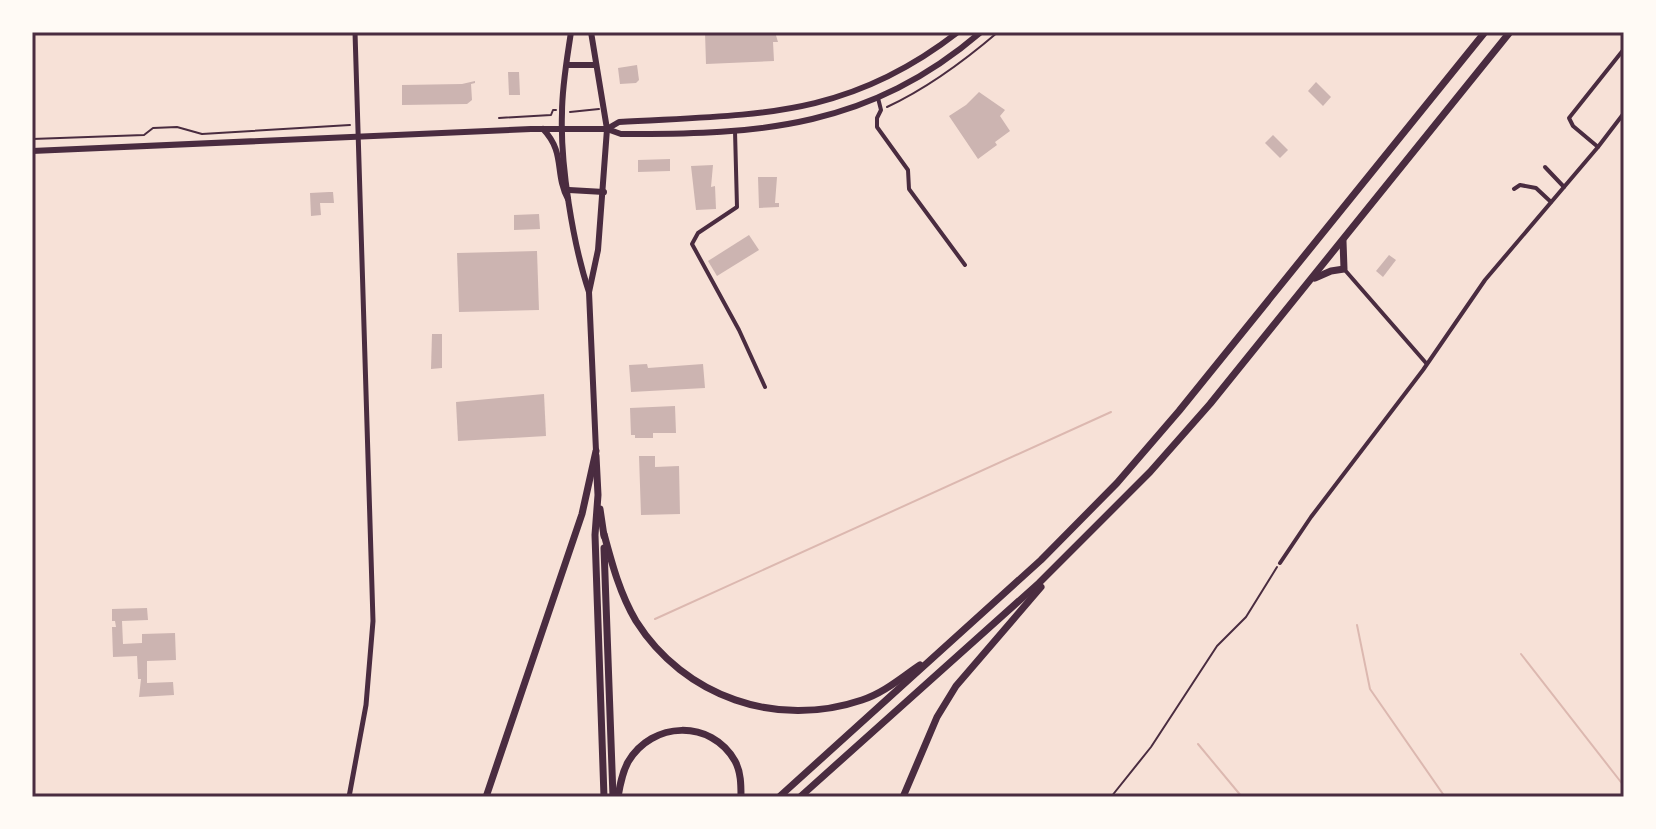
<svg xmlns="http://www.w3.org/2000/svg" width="1656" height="829" viewBox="0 0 1656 829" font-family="Signika,sans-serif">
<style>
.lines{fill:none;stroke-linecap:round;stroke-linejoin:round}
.stream{stroke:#dcb8b0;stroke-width:2}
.building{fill:#ccb4b1}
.path{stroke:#4a2c40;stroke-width:2}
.minor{stroke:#4a2c40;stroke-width:4}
.tertiary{stroke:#4a2c40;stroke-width:5}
.secondary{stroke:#4a2c40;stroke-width:6}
.primary{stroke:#4a2c40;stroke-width:6}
.trunk{stroke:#4a2c40;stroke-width:7}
.motorway{stroke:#4a2c40;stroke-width:7}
.neatline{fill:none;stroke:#4a2c40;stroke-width:3}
</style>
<rect width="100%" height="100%" fill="#f7e1d7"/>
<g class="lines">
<g class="stream">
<polyline points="655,619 1111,412"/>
<polyline points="1357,625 1370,689 1445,797"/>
<polyline points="1521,654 1624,786"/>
<polyline points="1198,744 1242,797"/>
</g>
</g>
<g class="building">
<polygon points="705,32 775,32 778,42 773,42 774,61 706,64"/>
<polygon points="637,65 639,80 636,83 620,84 618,68"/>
<polygon points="508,72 519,72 520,95 509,95"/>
<polygon points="475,81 475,83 471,84 472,100 467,104 402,105 402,85 462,84"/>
<polygon points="1316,82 1331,97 1323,106 1308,91"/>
<polygon points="979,92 1005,110 1000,116 1010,131 995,142 997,145 978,159 949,116 966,105"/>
<polygon points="1273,135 1288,150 1280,158 1265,143"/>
<polygon points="670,159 670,171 638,172 638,160"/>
<polygon points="713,165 711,187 715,186 716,209 696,210 691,166"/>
<polygon points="758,177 777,177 775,203 779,203 779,207 759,208"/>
<polygon points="329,192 333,192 334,203 320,203 321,215 311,216 310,193"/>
<polygon points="539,214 540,229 514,230 514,215"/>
<polygon points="749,235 759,250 717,276 708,261"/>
<polygon points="537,251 539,310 459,312 457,253"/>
<polygon points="1389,255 1396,260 1383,277 1376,271"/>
<polygon points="432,334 442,334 442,368 431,369"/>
<polygon points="647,364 648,368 703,364 705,388 631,392 629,365"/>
<polygon points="544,394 546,436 458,441 456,402"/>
<polygon points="675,406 676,433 653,433 653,438 635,438 635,435 631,435 630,408"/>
<polygon points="639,456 655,456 655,467 679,466 680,514 641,515"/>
<polygon points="147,608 148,620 122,621 123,644 142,643 142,634 175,633 176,660 147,661 147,683 173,682 174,695 139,697 141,679 138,679 137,656 113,657 112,627 116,627 115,621 112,621 112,609"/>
</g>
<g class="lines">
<g class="path">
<path d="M887 107C928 88 963 62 998 32"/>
<polyline points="570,112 599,109"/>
<polyline points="499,118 551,115 553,110 556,110"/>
<polyline points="32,139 144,135 153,128 177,127 202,134 350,125"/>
<polyline points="1111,797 1151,747 1217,646 1246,617 1277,567"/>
</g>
<g class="minor">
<polyline points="878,98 881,110 877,118 877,127 908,170 909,189 965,265"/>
<polyline points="735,131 737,207 698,233 692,244 739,330 765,387"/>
<polyline points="1598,147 1573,126 1569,118 1624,49"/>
<polyline points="1545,167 1564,187"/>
<polyline points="1514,189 1520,185 1536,188 1551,202"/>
<polyline points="1344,269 1426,363"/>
<polyline points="1280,563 1311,517 1423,370 1485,280 1598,147 1624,113"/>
</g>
<polyline class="tertiary" points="349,797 366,705 373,621 355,32"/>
<g class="secondary">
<path d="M607 129 621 134C762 135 870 127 981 32"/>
<path d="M607 129 619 122C754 114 845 120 958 32"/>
</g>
<g class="primary">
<path d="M571 32C567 59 562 86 562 113 560 164 573 244 589 292"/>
<polyline points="591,32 607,129 598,250 589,292 596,451"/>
<polyline points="567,65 596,65"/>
<path d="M543 129C566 153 554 173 568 199"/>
<polyline points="32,151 531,129 607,129"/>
<polyline points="569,190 604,192"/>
</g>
<g class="trunk">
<polyline points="1315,278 1331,271 1344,269 1343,241"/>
<polyline points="596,456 598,495 595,535 604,797"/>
<polyline points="600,509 604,536"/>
<path d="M604 534C612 564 620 594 636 621 684 697 777 729 862 700 884 693 902 677 920 665"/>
<polyline points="604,548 613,797"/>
<path d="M618 797C620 785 622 773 628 762 652 721 711 719 735 761 741 772 741 785 741 797"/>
<polyline points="779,797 1041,560 1117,483 1179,411 1485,32"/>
<polyline points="800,797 1039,583 1150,472 1210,404 1510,32"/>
<polyline points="903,797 937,717 956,686 1041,587"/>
</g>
<polyline class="motorway" points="486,797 582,514 596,451"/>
</g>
<rect width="1656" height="829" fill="none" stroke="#fffaf5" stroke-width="68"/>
<rect x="34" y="34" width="1588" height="761" class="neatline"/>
</svg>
